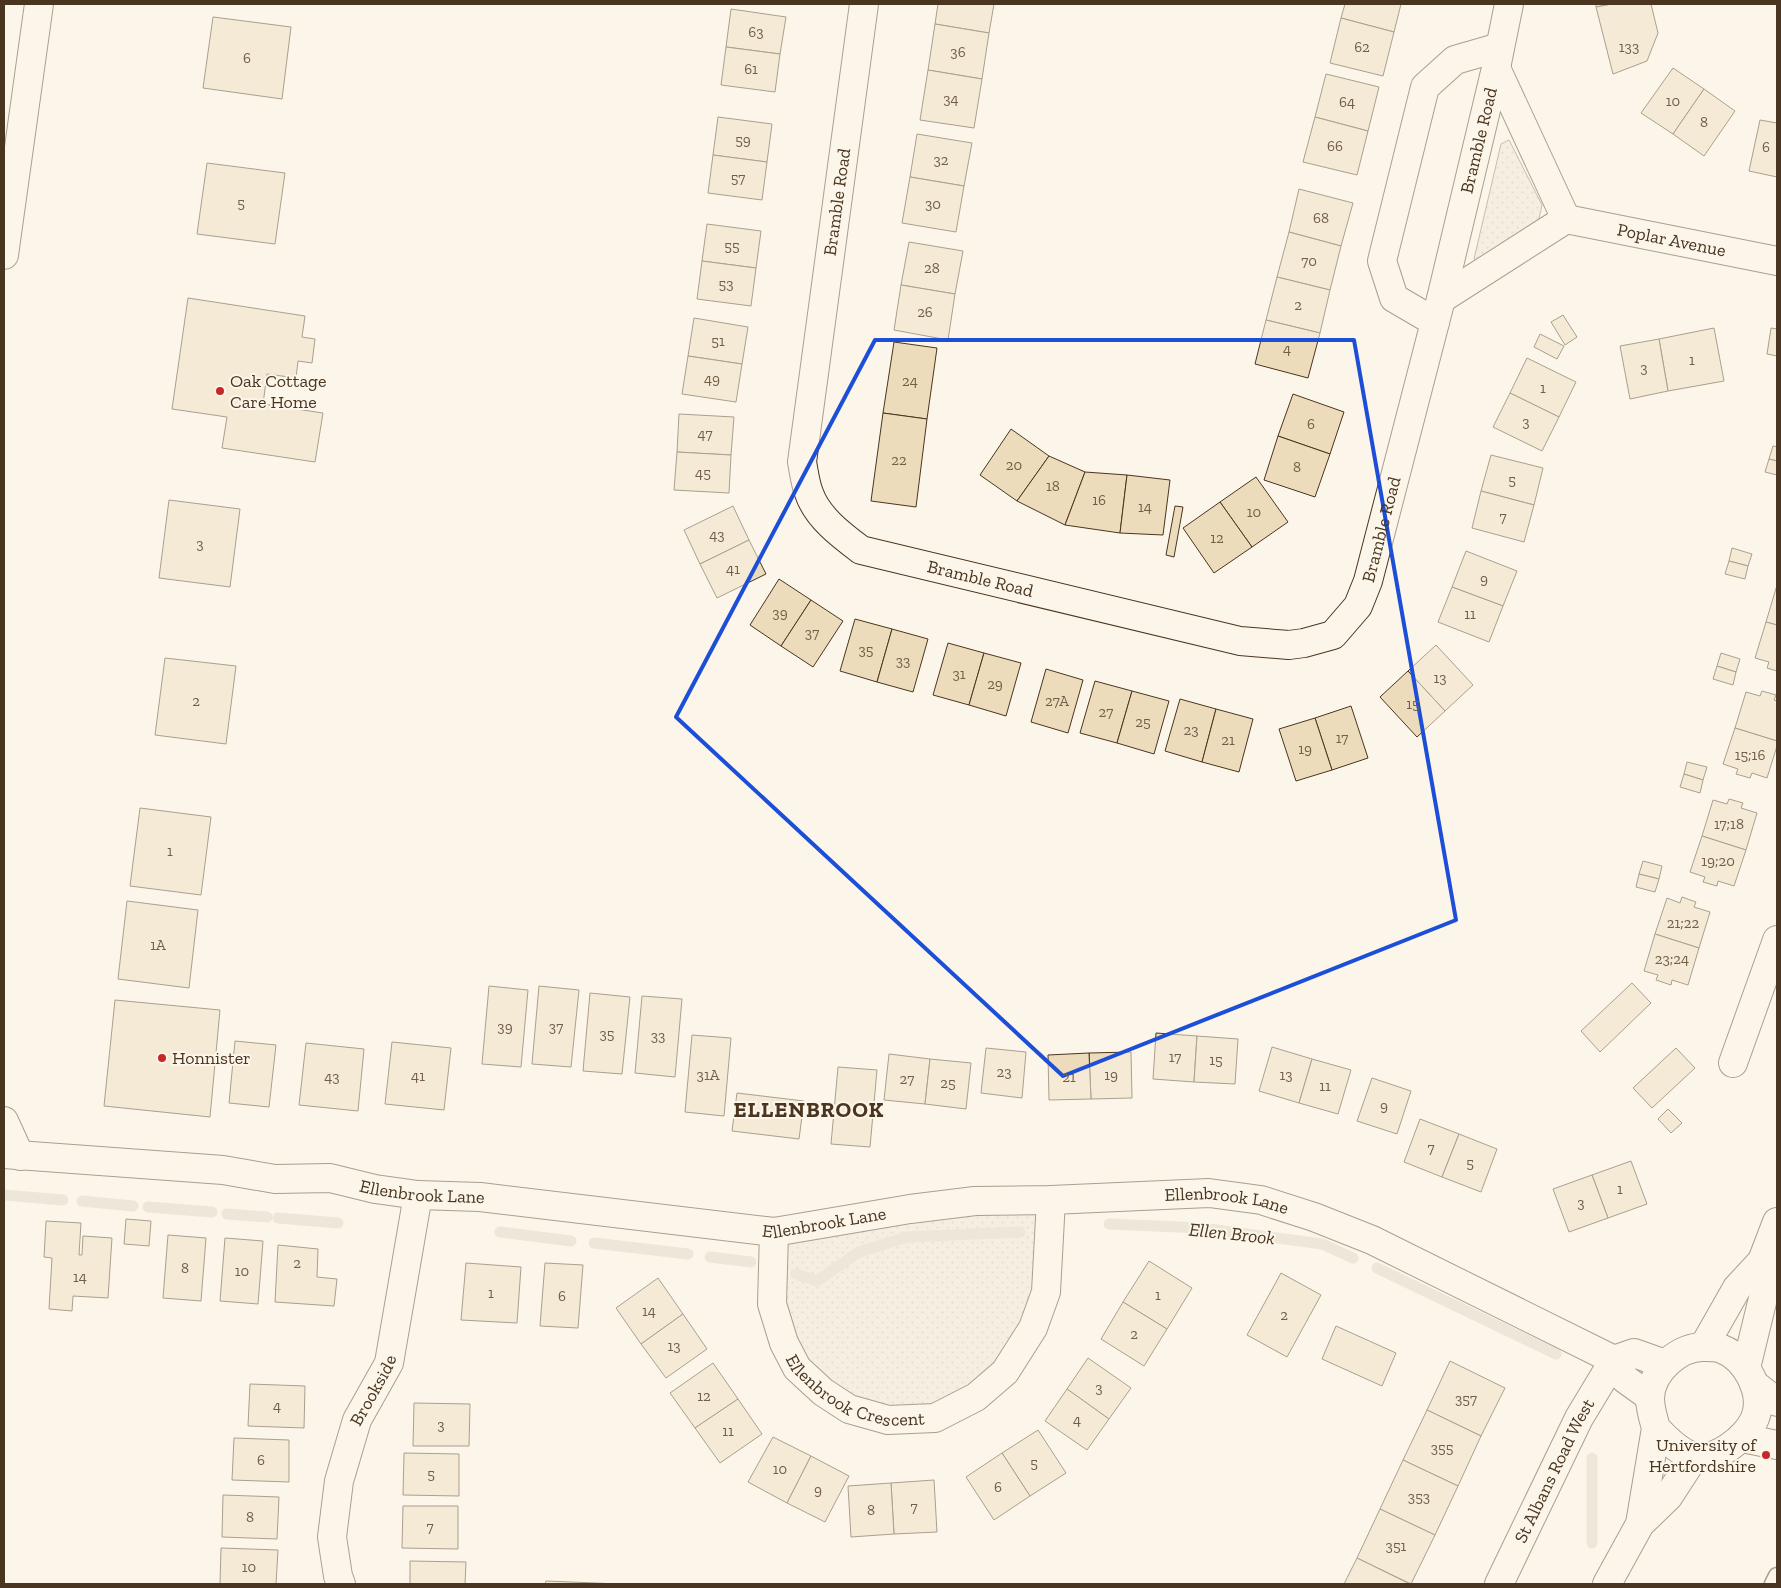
<svg xmlns="http://www.w3.org/2000/svg" width="1781" height="1588" viewBox="0 0 1781 1588" font-family="'Zilla Slab',serif">
<style>
.grass{fill:url(#grass-dots);stroke:#887966}
.lines{fill:none;stroke-linecap:round;stroke-linejoin:round}
.stream{stroke:#dcd4c6;stroke-width:11}
.building{fill:#ecdcbc;stroke:#4a3520}
.service-casing{stroke:#4a3520;stroke-width:19}
.minor-casing{stroke:#4a3520;stroke-width:30}
.primary-casing{stroke:#4a3520;stroke-width:30}
.service{stroke:#fbf6e9;stroke-width:16}
.minor{stroke:#fbf6e9;stroke-width:28}
.primary{stroke:#fbf6e9;stroke-width:28}
.marked{fill:none;stroke:#1d4ed8;stroke-width:4;stroke-linejoin:round}
.poi-dot{fill:#c62828;stroke:#fbf6e9;stroke-width:2}
.labels{text-anchor:middle;stroke-width:4;stroke-linejoin:round;paint-order:stroke}
.number-label{font-size:15px;fill:#725f47}
.street-label{font-size:18px;fill:#4a3520;stroke:#fbf6e9}
.poi-label{font-size:18px;fill:#4a3520;stroke:#fbf6e9;text-anchor:start}
.water-label{font-size:19px;font-style:italic;fill:#4a3520;stroke:#fbf6e9}
.district-label{font-size:22px;font-weight:bold;letter-spacing:1px;fill:#4a3520;stroke:#fbf6e9}
</style>
<defs>
<pattern id="grass-dots" width="8" height="8" patternUnits="userSpaceOnUse" patternTransform="scale(1.25)"><rect width="8" height="8" fill="#ede6d9"/><path d="M2 2h.1M6 6h.1" fill="none" stroke="#cdc6ba" stroke-width="1.8" stroke-linecap="round"/></pattern>
</defs>
<rect width="100%" height="100%" fill="#fbf6e9"/>
<g class="grass">
<polygon points="1509,140 1542,205 1539,219 1481,261 1474,259 1501,144"/>
<polygon points="1051,1200 1033,1328 935,1418 849,1409 784,1343 774,1232"/>
</g>
<g class="lines">
<g class="stream">
<polyline points="4,1195 63,1200"/>
<polyline points="82,1201 133,1206"/>
<polyline points="148,1207 212,1212"/>
<polyline points="227,1214 267,1217"/>
<polyline points="278,1218 338,1223"/>
<polyline points="1109,1224 1202,1228 1322,1244 1353,1258"/>
<polyline points="500,1232 571,1241"/>
<polyline points="594,1243 688,1254"/>
<polyline points="710,1257 751,1262"/>
<polyline points="1377,1268 1556,1354"/>
<polyline points="796,1274 817,1281 859,1252 907,1237 1020,1232"/>
<polyline points="1592,1543 1592,1458"/>
</g>
</g>
<g class="building">
<polygon points="938,4 994,4 989,33 935,24"/>
<polygon points="1345,4 1401,4 1394,32 1341,18"/>
<polygon points="1596,4 1612,4 1596,7"/>
<polygon points="1612,4 1651,4 1658,33 1647,61 1613,74 1596,7"/>
<polygon points="731,9 786,17 780,54 726,47"/>
<polygon points="213,17 291,27 282,99 203,88"/>
<polygon points="1341,18 1394,32 1383,76 1330,63"/>
<polygon points="935,24 989,33 982,79 928,70"/>
<polygon points="726,47 780,54 775,92 721,85"/>
<polygon points="1673,68 1704,89 1673,134 1641,113"/>
<polygon points="928,70 982,79 974,128 920,120"/>
<polygon points="1326,74 1379,87 1368,131 1315,117"/>
<polygon points="1704,89 1735,111 1704,156 1673,134"/>
<polygon points="718,117 772,124 767,162 713,155"/>
<polygon points="1315,117 1368,131 1357,175 1303,162"/>
<polygon points="1760,120 1777,123 1777,177 1749,171"/>
<polygon points="917,134 972,143 964,186 910,177"/>
<polygon points="713,155 767,162 762,200 708,193"/>
<polygon points="207,163 285,173 275,244 197,234"/>
<polygon points="910,177 964,186 956,232 902,223"/>
<polygon points="1299,189 1353,203 1341,246 1289,232"/>
<polygon points="707,224 761,231 756,268 702,261"/>
<polygon points="1289,232 1341,246 1330,290 1277,277"/>
<polygon points="909,242 963,251 955,294 901,285"/>
<polygon points="702,261 756,268 751,306 697,299"/>
<polygon points="1277,277 1330,290 1320,333 1266,320"/>
<polygon points="901,285 955,294 948,340 894,330"/>
<polygon points="188,298 305,316 302,337 315,339 312,363 298,361 296,378 267,374 263,404 323,413 315,462 222,448 227,417 172,409"/>
<polygon points="1563,315 1577,337 1565,345 1551,322"/>
<polygon points="694,318 748,327 742,364 688,356"/>
<polygon points="1266,320 1320,333 1308,378 1255,364"/>
<polygon points="1714,328 1724,381 1668,391 1659,339"/>
<polygon points="1771,328 1777,329 1777,356 1767,354"/>
<polygon points="1540,334 1564,346 1557,359 1534,347"/>
<polygon points="1659,339 1668,391 1630,399 1620,346"/>
<polygon points="894,342 937,348 927,419 883,413"/>
<polygon points="688,356 742,364 736,402 682,394"/>
<polygon points="1527,358 1576,382 1559,417 1510,393"/>
<polygon points="1510,393 1559,417 1542,451 1493,427"/>
<polygon points="1293,394 1344,412 1330,454 1278,436"/>
<polygon points="883,413 927,419 916,507 871,501"/>
<polygon points="679,414 734,417 731,455 677,452"/>
<polygon points="1011,429 1049,456 1017,501 980,475"/>
<polygon points="1278,436 1330,454 1315,497 1264,480"/>
<polygon points="1773,446 1777,447 1777,461 1769,459"/>
<polygon points="677,452 731,455 729,493 674,490"/>
<polygon points="1491,455 1543,468 1534,505 1481,491"/>
<polygon points="1049,456 1085,472 1065,525 1017,501"/>
<polygon points="1769,459 1777,461 1777,475 1765,472"/>
<polygon points="1085,472 1127,475 1120,533 1065,525"/>
<polygon points="1127,475 1170,480 1163,535 1120,533"/>
<polygon points="1256,477 1288,522 1252,547 1220,502"/>
<polygon points="1481,491 1534,505 1524,542 1472,528"/>
<polygon points="169,500 240,509 230,587 159,578"/>
<polygon points="1220,502 1252,547 1214,573 1183,528"/>
<polygon points="733,506 749,540 700,564 684,530"/>
<polygon points="1175,506 1183,507 1174,557 1166,555"/>
<polygon points="749,540 766,574 717,598 700,564"/>
<polygon points="1732,548 1752,554 1748,566 1729,561"/>
<polygon points="1466,551 1517,571 1503,606 1452,587"/>
<polygon points="1729,561 1748,566 1745,579 1725,574"/>
<polygon points="779,579 811,600 781,646 750,625"/>
<polygon points="1777,585 1777,625 1766,622"/>
<polygon points="1452,587 1503,606 1489,642 1438,622"/>
<polygon points="811,600 843,621 813,667 781,646"/>
<polygon points="855,619 892,629 877,682 840,671"/>
<polygon points="1766,622 1777,625 1777,671 1767,668 1769,662 1755,658"/>
<polygon points="892,629 928,639 913,692 877,682"/>
<polygon points="948,643 984,653 969,705 933,695"/>
<polygon points="1436,645 1473,685 1445,711 1408,671"/>
<polygon points="984,653 1021,663 1006,716 969,705"/>
<polygon points="1721,653 1740,659 1736,672 1717,666"/>
<polygon points="165,658 236,666 226,744 155,735"/>
<polygon points="1717,666 1736,672 1733,685 1713,679"/>
<polygon points="1046,669 1083,680 1068,733 1031,722"/>
<polygon points="1408,671 1445,711 1417,737 1380,697"/>
<polygon points="1095,681 1132,691 1117,743 1080,733"/>
<polygon points="1132,691 1169,701 1154,754 1117,743"/>
<polygon points="1762,691 1776,695 1774,700 1777,701 1777,741 1735,728 1746,692 1760,696"/>
<polygon points="1180,699 1216,709 1202,762 1165,751"/>
<polygon points="1351,706 1368,758 1332,770 1315,718"/>
<polygon points="1216,709 1253,719 1239,772 1202,762"/>
<polygon points="1315,718 1332,770 1296,781 1279,729"/>
<polygon points="1735,728 1777,741 1777,746 1767,778 1752,773 1750,778 1736,774 1738,769 1723,764"/>
<polygon points="1687,762 1707,767 1703,780 1684,774"/>
<polygon points="1684,774 1703,780 1700,793 1680,787"/>
<polygon points="1729,799 1743,803 1741,808 1757,813 1746,850 1702,836 1713,800 1727,804"/>
<polygon points="140,808 211,817 201,895 130,886"/>
<polygon points="1702,836 1746,850 1734,886 1718,881 1717,886 1703,882 1705,877 1690,872"/>
<polygon points="1643,861 1662,866 1659,879 1639,874"/>
<polygon points="1639,874 1659,879 1655,892 1636,887"/>
<polygon points="1682,897 1696,902 1694,907 1710,912 1699,948 1655,934 1667,898 1680,903"/>
<polygon points="127,901 198,910 189,988 118,979"/>
<polygon points="1655,934 1699,948 1688,985 1672,980 1671,985 1656,980 1658,975 1644,971"/>
<polygon points="1632,983 1651,1003 1600,1052 1581,1031"/>
<polygon points="489,986 528,990 521,1067 482,1064"/>
<polygon points="539,986 579,990 571,1067 532,1064"/>
<polygon points="590,993 630,997 622,1074 583,1071"/>
<polygon points="642,996 682,999 675,1077 635,1073"/>
<polygon points="115,1000 220,1010 210,1117 104,1106"/>
<polygon points="1156,1033 1197,1036 1194,1082 1153,1079"/>
<polygon points="692,1035 731,1038 724,1116 685,1112"/>
<polygon points="1197,1036 1238,1039 1235,1084 1194,1082"/>
<polygon points="235,1041 276,1045 269,1107 229,1103"/>
<polygon points="392,1042 451,1048 444,1110 385,1104"/>
<polygon points="306,1043 364,1049 358,1111 299,1105"/>
<polygon points="1272,1047 1312,1059 1299,1103 1259,1091"/>
<polygon points="986,1048 1026,1052 1022,1098 981,1093"/>
<polygon points="1676,1048 1695,1068 1652,1108 1633,1088"/>
<polygon points="1131,1052 1132,1098 1091,1099 1089,1053"/>
<polygon points="1089,1053 1091,1099 1049,1100 1048,1055"/>
<polygon points="889,1054 930,1059 925,1104 884,1100"/>
<polygon points="930,1059 971,1063 966,1109 925,1104"/>
<polygon points="1312,1059 1351,1070 1338,1114 1299,1103"/>
<polygon points="838,1067 877,1070 870,1147 831,1144"/>
<polygon points="1372,1078 1411,1091 1397,1134 1357,1121"/>
<polygon points="737,1093 804,1101 799,1139 732,1131"/>
<polygon points="1668,1109 1682,1123 1671,1133 1658,1119"/>
<polygon points="1420,1119 1459,1134 1442,1177 1404,1162"/>
<polygon points="1459,1134 1497,1149 1481,1192 1442,1177"/>
<polygon points="1631,1161 1647,1204 1608,1218 1592,1175"/>
<polygon points="1592,1175 1608,1218 1569,1232 1553,1189"/>
<polygon points="126,1219 151,1221 149,1246 124,1244"/>
<polygon points="46,1221 81,1223 79,1255 82,1255 83,1236 112,1238 108,1298 73,1296 72,1311 49,1309 52,1258 44,1257"/>
<polygon points="168,1235 206,1238 201,1301 163,1298"/>
<polygon points="225,1238 263,1241 258,1304 220,1301"/>
<polygon points="278,1245 318,1249 317,1277 337,1279 334,1306 275,1302"/>
<polygon points="1149,1261 1192,1288 1167,1329 1123,1302"/>
<polygon points="466,1263 521,1267 517,1323 461,1320"/>
<polygon points="545,1263 583,1265 578,1328 540,1326"/>
<polygon points="1281,1273 1321,1295 1287,1357 1247,1335"/>
<polygon points="658,1278 683,1314 641,1344 616,1308"/>
<polygon points="1123,1302 1167,1329 1144,1366 1101,1339"/>
<polygon points="683,1314 707,1349 666,1378 641,1344"/>
<polygon points="1336,1326 1396,1353 1382,1386 1322,1359"/>
<polygon points="1088,1358 1131,1388 1109,1419 1067,1389"/>
<polygon points="1450,1361 1505,1388 1481,1436 1427,1410"/>
<polygon points="713,1363 738,1399 695,1428 670,1393"/>
<polygon points="250,1384 305,1386 304,1428 248,1426"/>
<polygon points="1067,1389 1109,1419 1087,1450 1045,1421"/>
<polygon points="738,1399 762,1434 720,1463 695,1428"/>
<polygon points="414,1403 470,1404 469,1446 413,1446"/>
<polygon points="1427,1410 1481,1436 1458,1486 1403,1460"/>
<polygon points="1038,1430 1066,1473 1030,1496 1002,1453"/>
<polygon points="773,1437 811,1456 787,1503 748,1482"/>
<polygon points="234,1438 289,1440 289,1482 232,1480"/>
<polygon points="404,1453 459,1454 459,1496 403,1495"/>
<polygon points="1002,1453 1030,1496 994,1520 966,1477"/>
<polygon points="811,1456 849,1476 825,1522 787,1503"/>
<polygon points="1403,1460 1458,1486 1435,1535 1380,1509"/>
<polygon points="934,1480 937,1532 894,1534 891,1483"/>
<polygon points="891,1483 894,1534 851,1537 848,1486"/>
<polygon points="223,1495 279,1497 277,1539 222,1537"/>
<polygon points="403,1506 458,1506 458,1549 402,1548"/>
<polygon points="1380,1509 1435,1535 1411,1584 1357,1558"/>
<polygon points="221,1548 278,1550 276,1584 220,1584"/>
<polygon points="1357,1558 1410,1584 1344,1584"/>
<polygon points="410,1561 466,1562 465,1584 410,1584"/>
<polygon points="546,1581 620,1584 545,1584"/>
</g>
<g class="lines">
<g class="service-casing">
<polyline id="service" points="1773,1584 1777,1576"/>
</g>
<g class="minor-casing">
<g id="minor">
<path id="s1" d="M864 4 802 462C804 472 805 483 809 493 817 517 841 535 861 550L1240 641 1289 645 1304 643 1333 635 1358 606 1368 581 1441 299 1496 68 1509 4"/>
<polyline points="1496,68 1566,219"/>
<polyline points="4,255 39,4"/>
<path id="s2" d="M1441 299 1566 219 1777 261"/>
<polyline points="1435,322 1394,298 1382,261 1425,87 1455,60 1500,47"/>
<polyline points="1733,1063 1777,940"/>
<polyline points="4,1121 20,1156"/>
<path id="s3" d="M4 1154 223 1170 275 1179 330 1178 375 1189 418 1195 480 1197 774 1232 910 1209 975 1201 1051 1200 1209 1193 1261 1200 1314 1217 1372 1240 1614 1360 1625 1379 1650 1397"/>
<path id="s4" d="M774 1232 772 1304 784 1343 797 1368 823 1392 849 1409 888 1420 935 1418 976 1397 1005 1372 1033 1328 1046 1292 1051 1200"/>
<polyline points="1614,1360 1634,1353 1665,1364"/>
<polyline points="1754,1384 1777,1402"/>
<polyline points="1742,1438 1777,1445"/>
<path id="s5" d="M341 1584 338 1576 332 1537 339 1481 357 1420 389 1363 418 1195"/>
<path id="s6" d="M1499 1584 1579 1418 1614 1360"/>
</g>
</g>
<g class="primary-casing">
<g id="primary">
<polyline points="1704,1346 1737,1288 1762,1261 1777,1222"/>
<polyline points="1746,1368 1764,1294 1762,1261"/>
<path d="M1640 1524 1656 1428C1653 1418 1650 1408 1650 1398 1651 1371 1680 1345 1706 1347 1711 1347 1717 1347 1722 1349 1746 1358 1765 1393 1755 1418 1747 1438 1714 1464 1691 1456 1677 1450 1666 1439 1656 1428"/>
<polyline points="1607,1584 1640,1524 1668,1497 1694,1457"/>
</g>
</g>
<use href="#service" class="service"/>
<use href="#minor" class="minor"/>
<use href="#primary" class="primary"/>
</g>
<path d="M0 0H1781V1588H0ZM875 340H1354L1456 920 1063 1076 676 717Z" fill="#fbf6e9" fill-opacity=".55" fill-rule="evenodd"/>
<path class="marked" d="M875 340H1354L1456 920 1063 1076 676 717Z"/>
<g class="poi-dot">
<circle cx="220" cy="391" r="5"/>
<circle cx="162" cy="1058" r="5"/>
<circle cx="1766" cy="1455" r="5"/>
</g>
<g class="labels">
<g class="number-label">
<text x="756" y="37">63</text>
<text x="1362" y="52">62</text>
<text x="1629" y="52">133</text>
<text x="958" y="57">36</text>
<text x="247" y="63">6</text>
<text x="751" y="74">61</text>
<text x="951" y="104">34</text>
<text x="1673" y="106">10</text>
<text x="1347" y="107">64</text>
<text x="1704" y="127">8</text>
<text x="743" y="145">59</text>
<text x="1335" y="151">66</text>
<text x="1766" y="152">6</text>
<text x="941" y="165">32</text>
<text x="738" y="183">57</text>
<text x="241" y="208">5</text>
<text x="933" y="209">30</text>
<text x="1321" y="223">68</text>
<text x="732" y="251">55</text>
<text x="1309" y="266">70</text>
<text x="932" y="273">28</text>
<text x="726" y="289">53</text>
<text x="1298" y="310">2</text>
<text x="925" y="317">26</text>
<text x="718" y="346">51</text>
<text x="1287" y="354">4</text>
<text x="1692" y="365">1</text>
<text x="1644" y="373">3</text>
<text x="712" y="384">49</text>
<text x="910" y="386">24</text>
<text x="1543" y="393">1</text>
<text x="1526" y="427">3</text>
<text x="1311" y="429">6</text>
<text x="705" y="439">47</text>
<text x="899" y="465">22</text>
<text x="1014" y="470">20</text>
<text x="1297" y="472">8</text>
<text x="703" y="478">45</text>
<text x="1512" y="485">5</text>
<text x="1053" y="491">18</text>
<text x="1099" y="505">16</text>
<text x="1145" y="512">14</text>
<text x="1254" y="517">10</text>
<text x="1503" y="522">7</text>
<text x="717" y="540">43</text>
<text x="1217" y="543">12</text>
<text x="200" y="549">3</text>
<text x="733" y="574">41</text>
<text x="1484" y="584">9</text>
<text x="780" y="618">39</text>
<text x="1470" y="619">11</text>
<text x="812" y="638">37</text>
<text x="866" y="655">35</text>
<text x="903" y="666">33</text>
<text x="959" y="679">31</text>
<text x="1440" y="683">13</text>
<text x="995" y="689">29</text>
<text x="196" y="706">2</text>
<text x="1057" y="706">27A</text>
<text x="1413" y="709">15</text>
<text x="1106" y="717">27</text>
<text x="1143" y="727">25</text>
<text x="1191" y="735">23</text>
<text x="1342" y="743">17</text>
<text x="1228" y="745">21</text>
<text x="1305" y="754">19</text>
<text x="1750" y="760">15;16</text>
<text x="1729" y="829">17;18</text>
<text x="170" y="856">1</text>
<text x="1718" y="866">19;20</text>
<text x="1683" y="928">21;22</text>
<text x="158" y="950">1A</text>
<text x="1672" y="964">23;24</text>
<text x="505" y="1032">39</text>
<text x="556" y="1032">37</text>
<text x="607" y="1039">35</text>
<text x="658" y="1041">33</text>
<text x="1175" y="1062">17</text>
<text x="1216" y="1065">15</text>
<text x="1004" y="1077">23</text>
<text x="708" y="1080">31A</text>
<text x="1111" y="1080">19</text>
<text x="1286" y="1080">13</text>
<text x="418" y="1081">41</text>
<text x="332" y="1082">43</text>
<text x="1069" y="1082">21</text>
<text x="907" y="1084">27</text>
<text x="948" y="1088">25</text>
<text x="1325" y="1091">11</text>
<text x="1384" y="1111">9</text>
<text x="1431" y="1153">7</text>
<text x="1470" y="1168">5</text>
<text x="1620" y="1194">1</text>
<text x="1581" y="1208">3</text>
<text x="297" y="1268">2</text>
<text x="185" y="1273">8</text>
<text x="242" y="1276">10</text>
<text x="80" y="1282">14</text>
<text x="491" y="1298">1</text>
<text x="1158" y="1300">1</text>
<text x="562" y="1301">6</text>
<text x="649" y="1316">14</text>
<text x="1284" y="1320">2</text>
<text x="1134" y="1339">2</text>
<text x="674" y="1351">13</text>
<text x="1099" y="1393">3</text>
<text x="704" y="1401">12</text>
<text x="1466" y="1404">357</text>
<text x="277" y="1411">4</text>
<text x="1077" y="1425">4</text>
<text x="441" y="1430">3</text>
<text x="728" y="1436">11</text>
<text x="1442" y="1453">355</text>
<text x="261" y="1465">6</text>
<text x="1034" y="1468">5</text>
<text x="780" y="1474">10</text>
<text x="431" y="1479">5</text>
<text x="998" y="1492">6</text>
<text x="818" y="1495">9</text>
<text x="1419" y="1502">353</text>
<text x="914" y="1512">7</text>
<text x="871" y="1515">8</text>
<text x="250" y="1522">8</text>
<text x="430" y="1532">7</text>
<text x="1396" y="1551">351</text>
<text x="249" y="1572">10</text>
</g>
<g class="street-label">
<text dy="6" stroke="none"><textPath href="#s1" startOffset="1576">Bramble Road</textPath></text>
<text transform="translate(837 202) rotate(-82)" y="6">Bramble Road</text>
<text dy="6" stroke="none"><textPath href="#s2" startOffset="256">Poplar Avenue</textPath></text>
<text dy="6" stroke="none"><textPath href="#s1" startOffset="1175">Bramble Road</textPath></text>
<text dy="6" stroke="none"><textPath href="#s1" startOffset="695">Bramble Road</textPath></text>
<text dy="6" stroke="none"><textPath href="#s3" startOffset="421">Ellenbrook Lane</textPath></text>
<text dy="6" stroke="none"><textPath href="#s3" startOffset="1231">Ellenbrook Lane</textPath></text>
<text dy="6" stroke="none"><textPath href="#s3" startOffset="826">Ellenbrook Lane</textPath></text>
<text dy="6" stroke="none"><textPath href="#s4" startOffset="206">Ellenbrook Crescent</textPath></text>
<text dy="6" stroke="none"><textPath href="#s5" startOffset="202">Brookside</textPath></text>
<text dy="6" stroke="none"><textPath href="#s6" startOffset="126">St Albans Road West</textPath></text>
</g>
<g class="poi-label">
<text x="230" y="387">Oak Cottage<tspan x="230" dy="21">Care Home</tspan></text>
<text x="172" y="1064">Honnister</text>
<text x="1756" y="1451" text-anchor="end">University of<tspan x="1756" dy="21">Hertfordshire</tspan></text>
</g>
<g class="water-label">
<text transform="translate(1232 1233) rotate(6)" y="7">Ellen Brook</text>
</g>
<g class="district-label">
<text x="809" y="1117">ELLENBROOK</text>
</g>
</g>
<rect width="1781" height="1588" fill="none" stroke="#4a3520" stroke-width="10"/>
</svg>
